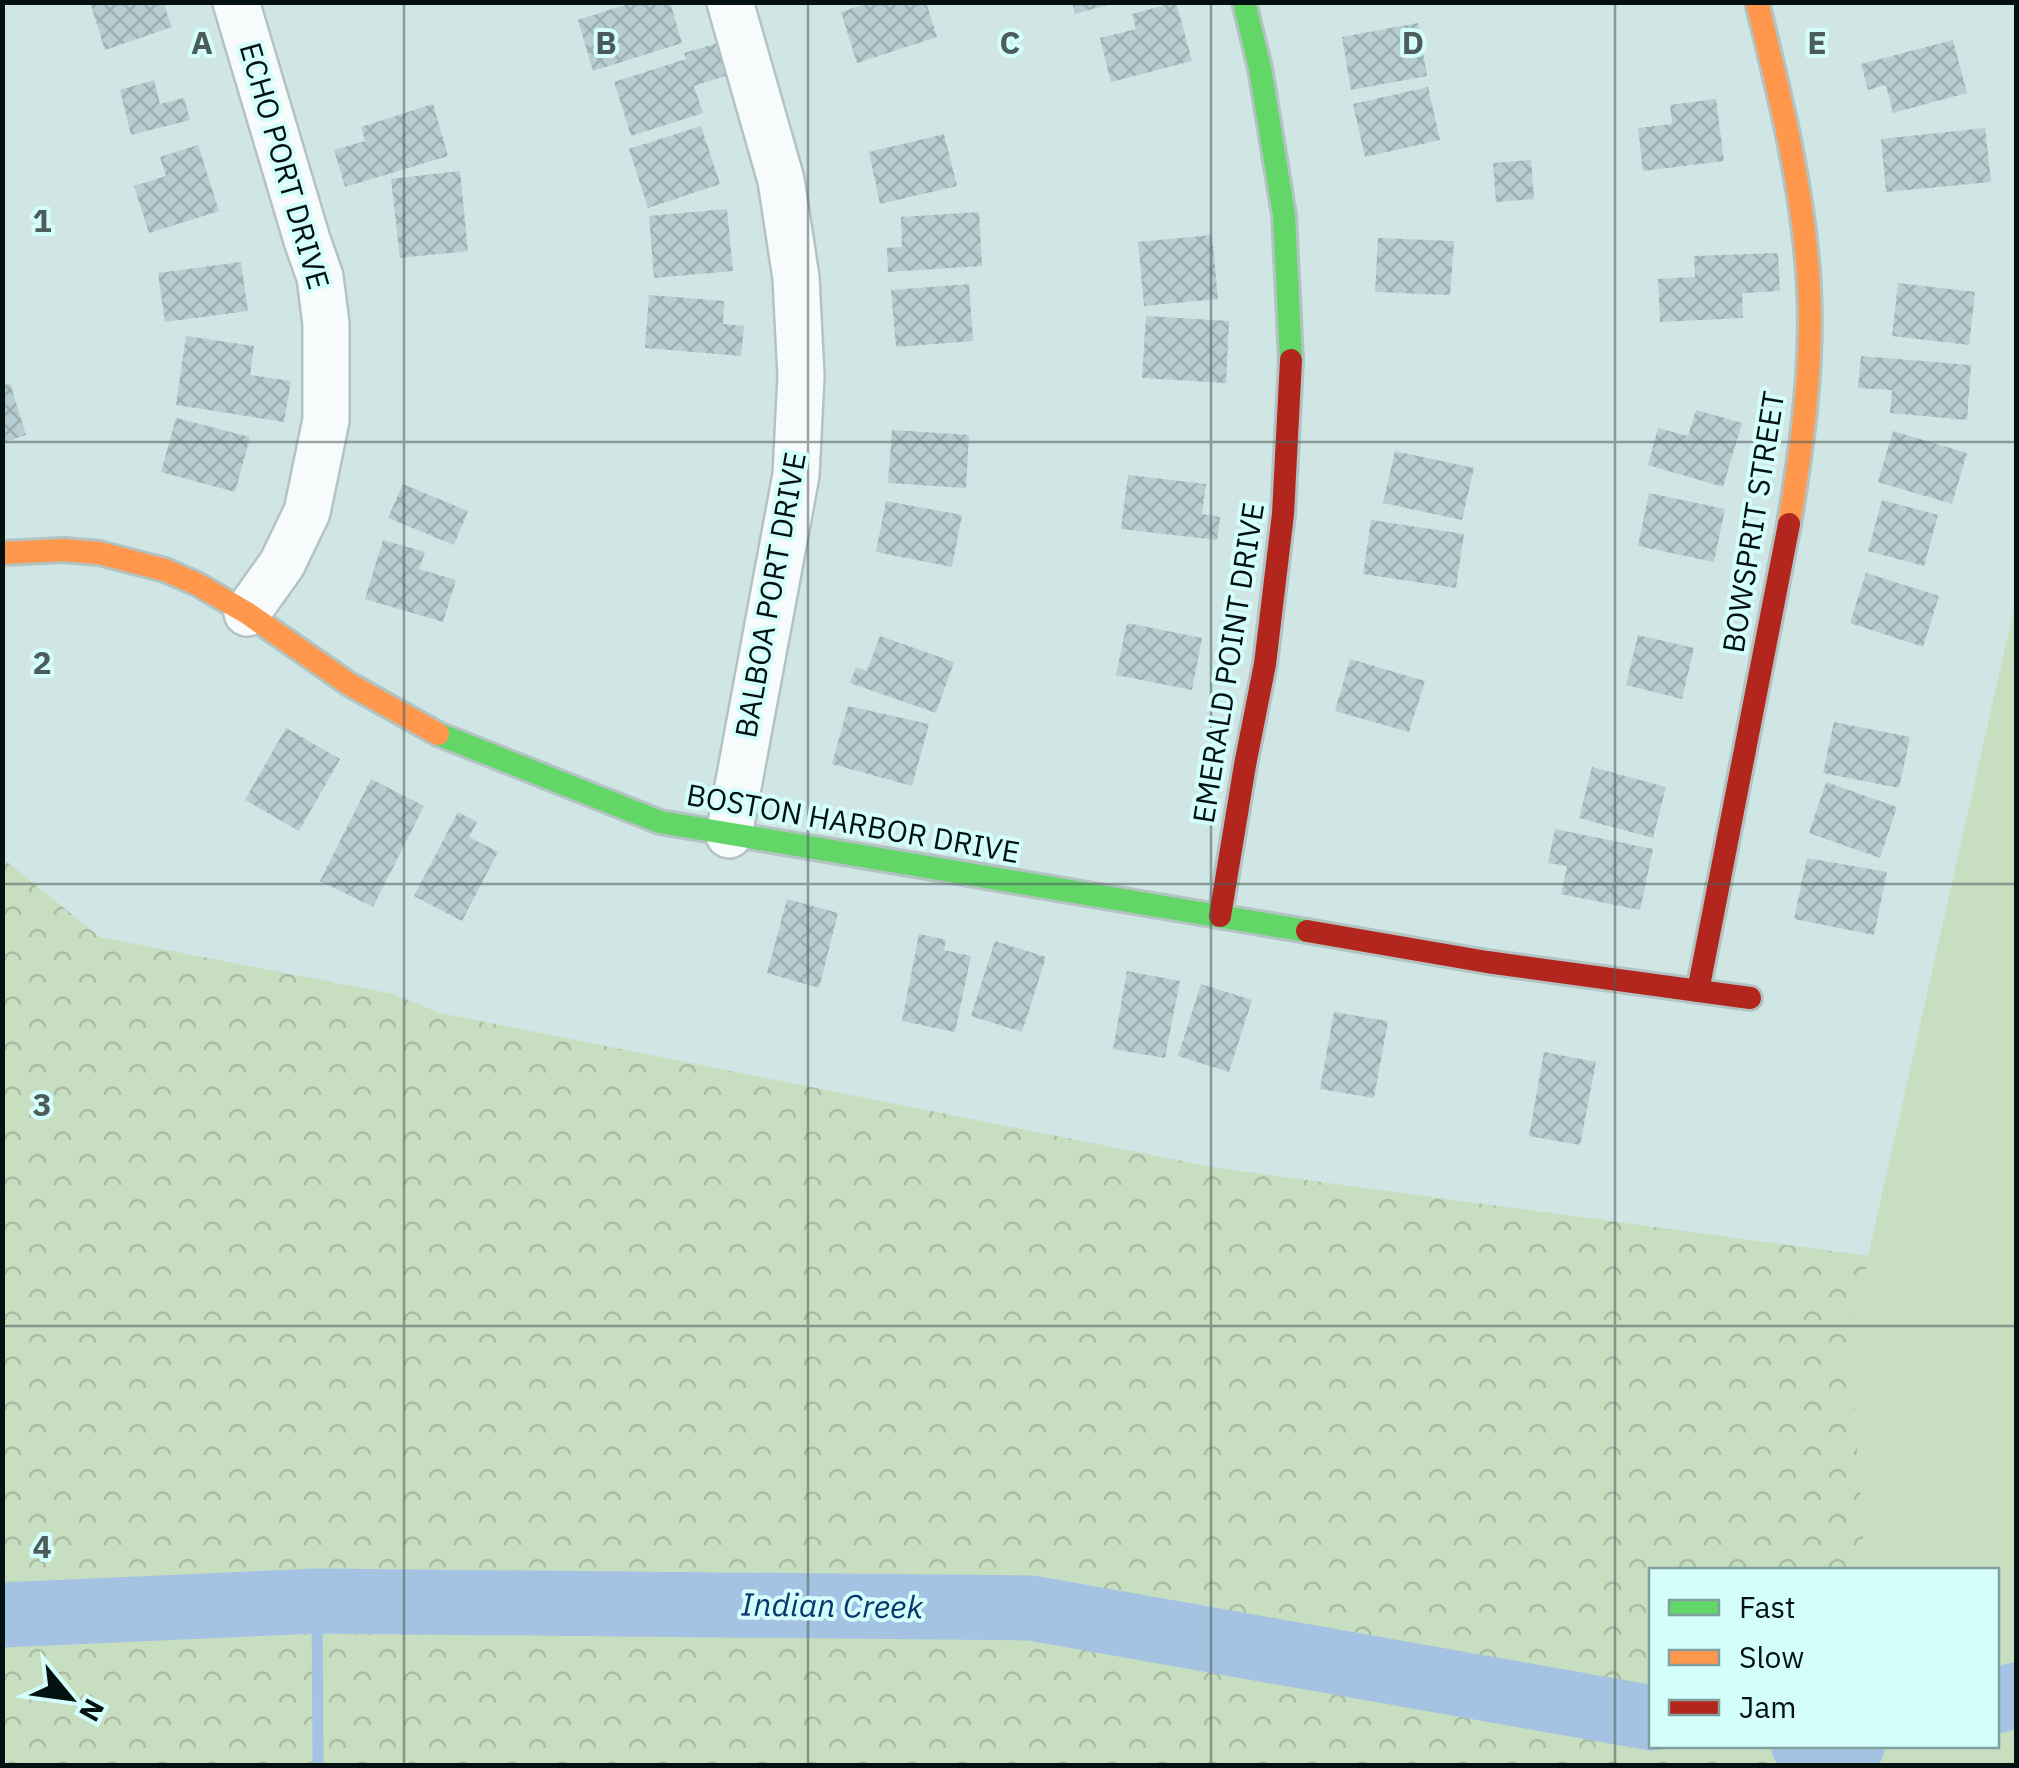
<svg xmlns="http://www.w3.org/2000/svg" width="2019" height="1768" viewBox="0 0 2019 1768" font-family="'IBM Plex Sans',sans-serif">
<style>
.grass{fill:#c8dec0}
.forest{fill:url(#forest-crowns)}
.lines{fill:none;stroke-linecap:round;stroke-linejoin:round}
.stream{stroke:#a4c2e2;stroke-width:11}
.river{stroke:#a4c2e2;stroke-width:65}
.building{fill:url(#building-cross-hatch)}
.street-casing{stroke:#b2c3c2;stroke-width:50}
.fast-casing{stroke:#b2c3c2;stroke-width:28}
.slow-casing{stroke:#b2c3c2;stroke-width:28}
.jam-casing{stroke:#b2c3c2;stroke-width:28}
.street{stroke:#f8fbfb;stroke-width:45}
.fast{stroke:#63d668;stroke-width:22}
.slow{stroke:#ff974d;stroke-width:22}
.jam{stroke:#b3261e;stroke-width:22}
.grid{fill:none;stroke:#4b5c5b;stroke-width:2.5;stroke-opacity:0.55}
.labels{text-anchor:middle;stroke-width:8;stroke-linejoin:round;paint-order:stroke}
.street-label{font-size:30px;fill:#031110;stroke:#d3fefb}
.water-label{font-size:32px;font-style:italic;fill:#0a356d;stroke:#d3fefb}
.grid-label{font-size:32px;text-anchor:middle;font-weight:bold;fill:#4b5c5b;stroke:#d3fefb;stroke-width:8;stroke-linejoin:round;paint-order:stroke}
</style>
<defs>
<pattern id="forest-crowns" width="20" height="18" patternUnits="userSpaceOnUse" patternTransform="scale(2.5)"><rect width="20" height="18" fill="#c8dec0"/><path d="M2 6a3 3 0 1 1 6 0M12 15a3 3 0 1 1 6 0" fill="none" stroke="#aabda4"/></pattern>
<pattern id="building-cross-hatch" width="8" height="8" patternUnits="userSpaceOnUse" patternTransform="scale(2.5)"><rect width="8" height="8" fill="#b7cdd1"/><path d="M0 0l8 8M0 8l8-8" fill="none" stroke="#9cafb2"/></pattern>
</defs>
<rect width="100%" height="100%" fill="#d0e6e5"/>
<polygon class="grass" points="2016,599 2016,1765 1877,1765 1875,1746 1996,1746 1996,1570 1865,1570 1850,1336"/>
<polygon class="forest" points="2,858 100,937 393,994 440,1013 1218,1168 1869,1256 1850,1336 1865,1570 1652,1570 1652,1746 1875,1746 1877,1765 3,1765"/>
<g class="lines">
<polyline class="stream" points="317,1601 318,1766"/>
<g class="river">
<polyline points="2,1615 317,1601 1031,1608 1652,1718"/>
<polyline points="1996,1701 2016,1695"/>
<polyline points="1804,1746 1834,1751 1852,1746"/>
</g>
</g>
<g class="building">
<polygon points="90,2 163,2 172,27 105,50"/>
<polygon points="634,2 670,2 682,43 593,71 578,20"/>
<polygon points="871,2 926,2 937,37 857,63 841,12"/>
<polygon points="1072,2 1111,2 1111,4 1075,14"/>
<polygon points="1176,2 1192,61 1111,82 1100,38 1136,29 1132,14"/>
<polygon points="1418,23 1427,76 1351,90 1342,37"/>
<polygon points="1953,40 1967,93 1893,113 1886,85 1868,90 1861,64"/>
<polygon points="718,43 728,75 694,86 703,113 631,136 614,82 686,59 684,53"/>
<polygon points="154,80 160,104 184,98 190,120 131,135 120,90"/>
<polygon points="1428,87 1440,140 1365,157 1353,104"/>
<polygon points="1716,99 1724,161 1643,171 1638,128 1672,124 1670,105"/>
<polygon points="433,104 448,156 345,187 334,150 365,141 361,127"/>
<polygon points="701,126 720,184 648,208 629,149"/>
<polygon points="1985,128 1991,182 1886,192 1881,139"/>
<polygon points="944,134 957,186 880,204 869,152"/>
<polygon points="198,145 219,211 149,233 134,186 166,176 160,157"/>
<polygon points="1531,160 1534,199 1496,202 1493,163"/>
<polygon points="460,171 468,251 400,258 391,179"/>
<polygon points="727,209 733,271 654,278 649,216"/>
<polygon points="979,212 982,266 888,272 887,248 902,247 901,217"/>
<polygon points="1212,235 1218,299 1144,306 1138,242"/>
<polygon points="1378,238 1454,241 1450,295 1375,292"/>
<polygon points="1778,253 1780,291 1742,293 1743,318 1660,322 1658,279 1695,277 1694,256"/>
<polygon points="241,262 248,311 165,322 158,273"/>
<polygon points="1898,283 1975,292 1969,345 1892,336"/>
<polygon points="969,284 973,341 896,347 891,290"/>
<polygon points="649,295 724,301 723,324 744,326 741,356 645,348"/>
<polygon points="1146,316 1229,321 1226,383 1142,378"/>
<polygon points="186,336 254,346 250,375 291,381 284,422 176,405"/>
<polygon points="1861,356 1971,365 1967,420 1890,413 1892,390 1858,388"/>
<polygon points="10,383 26,435 2,443 2,386"/>
<polygon points="1696,410 1742,423 1723,487 1648,465 1658,428 1688,436"/>
<polygon points="176,418 250,437 235,492 161,472"/>
<polygon points="892,430 969,435 966,488 888,483"/>
<polygon points="1893,431 1967,453 1952,504 1878,482"/>
<polygon points="1395,451 1474,468 1462,520 1383,503"/>
<polygon points="1128,475 1206,484 1202,514 1220,517 1217,540 1121,529"/>
<polygon points="403,484 468,511 454,545 388,518"/>
<polygon points="1649,493 1725,509 1714,562 1638,546"/>
<polygon points="1882,500 1938,515 1924,566 1868,551"/>
<polygon points="886,501 962,515 952,567 876,552"/>
<polygon points="1371,520 1464,534 1456,588 1363,574"/>
<polygon points="383,540 425,552 419,569 456,580 443,622 365,599"/>
<polygon points="1866,573 1939,596 1923,647 1850,623"/>
<polygon points="1127,623 1202,638 1192,690 1116,675"/>
<polygon points="1638,635 1694,648 1682,699 1626,685"/>
<polygon points="880,636 954,662 936,713 850,683 856,667 867,671"/>
<polygon points="1350,659 1425,681 1409,732 1335,711"/>
<polygon points="848,706 929,724 912,786 832,764"/>
<polygon points="1834,722 1910,737 1899,788 1823,773"/>
<polygon points="286,728 340,759 299,831 245,800"/>
<polygon points="1592,767 1666,787 1653,838 1579,818"/>
<polygon points="371,779 424,806 373,907 320,881"/>
<polygon points="1826,782 1897,807 1880,858 1809,833"/>
<polygon points="458,812 477,822 469,837 498,852 462,921 414,896"/>
<polygon points="1555,829 1653,849 1640,910 1561,894 1567,866 1548,863"/>
<polygon points="1807,858 1887,872 1874,935 1794,919"/>
<polygon points="787,899 838,913 819,988 767,973"/>
<polygon points="919,934 946,940 944,950 971,956 955,1032 902,1021"/>
<polygon points="995,941 1046,957 1022,1032 971,1016"/>
<polygon points="1127,971 1180,981 1165,1058 1113,1049"/>
<polygon points="1201,984 1252,1000 1229,1072 1178,1056"/>
<polygon points="1334,1012 1388,1021 1374,1098 1320,1089"/>
<polygon points="1544,1052 1596,1062 1580,1145 1529,1136"/>
</g>
<g class="lines">
<g class="street-casing">
<g id="street">
<polyline points="236,2 307,240 320,277 326,324 326,420 307,512 282,564 247,613"/>
<polyline points="729,835 796,475 801,376 796,278 781,180 730,2"/>
</g>
</g>
<g class="fast-casing">
<g id="fast">
<polyline points="1244,2 1260,68 1284,215 1291,360"/>
<polyline points="438,734 660,822 1307,931"/>
</g>
</g>
<g class="slow-casing">
<g id="slow">
<path d="M1757 2C1780 96 1804 191 1809 288 1813 367 1802 446 1789 524"/>
<polyline points="2,553 64,550 99,553 165,570 197,584 247,613 349,684 438,734"/>
</g>
</g>
<g class="jam-casing">
<g id="jam">
<polyline points="1220,916 1245,765 1265,664 1283,514 1291,360"/>
<polyline points="1307,931 1487,962 1750,998"/>
<polyline points="1698,991 1789,524"/>
</g>
</g>
<use href="#street" class="street"/>
<use href="#fast" class="fast"/>
<use href="#slow" class="slow"/>
<use href="#jam" class="jam"/>
</g>
<path class="grid" d="M404 2V1766M808 2V1766M1211 2V1766M1615 2V1766M2 442H2016M2 884H2016M2 1326H2016"/>
<g class="labels">
<g class="street-label">
<text transform="translate(284 166) rotate(74)" y="10">ECHO PORT DRIVE</text>
<text transform="translate(1754 522) rotate(-81)" y="10">BOWSPRIT STREET</text>
<text transform="translate(771 595) rotate(-80)" y="10">BALBOA PORT DRIVE</text>
<text transform="translate(1229 663) rotate(-81)" y="10">EMERALD POINT DRIVE</text>
<text transform="translate(853 824) rotate(10)" y="10">BOSTON HARBOR DRIVE</text>
</g>
<g class="water-label">
<text transform="translate(832 1606) rotate(1)" y="11">Indian Creek</text>
</g>
</g>
<g class="grid-label">
<text x="202" y="54">A</text>
<text x="606" y="54">B</text>
<text x="1010" y="54">C</text>
<text x="1413" y="54">D</text>
<text x="1817" y="54">E</text>
<text x="42" y="232">1</text>
<text x="42" y="674">2</text>
<text x="42" y="1116">3</text>
<text x="42" y="1558">4</text>
</g>
<rect width="2019" height="1768" fill="none" stroke="#031110" stroke-width="10"/>
<rect x="1649" y="1568" width="350" height="180" fill="#d3fefb" stroke="#809f9d" stroke-width="2.5"/>
<rect x="1669" y="1600" width="50" height="15" fill="#63d668" stroke="#809f9d" stroke-width="2.5"/>
<text x="1739" y="1618" font-size="30" fill="#031110">Fast</text>
<rect x="1669" y="1650" width="50" height="15" fill="#ff974d" stroke="#809f9d" stroke-width="2.5"/>
<text x="1739" y="1668" font-size="30" fill="#031110">Slow</text>
<rect x="1669" y="1700" width="50" height="15" fill="#b3261e" stroke="#809f9d" stroke-width="2.5"/>
<text x="1739" y="1718" font-size="30" fill="#031110">Jam</text>
<g transform="translate(70 1698) rotate(119)" stroke="#d3fefb" stroke-width="8" paint-order="stroke">
<path d="M0-8L18 38L0 25L-18 38Z" fill="#031110"/>
<text y="-15" font-size="28" font-weight="bold" text-anchor="middle" fill="#031110">N</text>
</g>
</svg>
